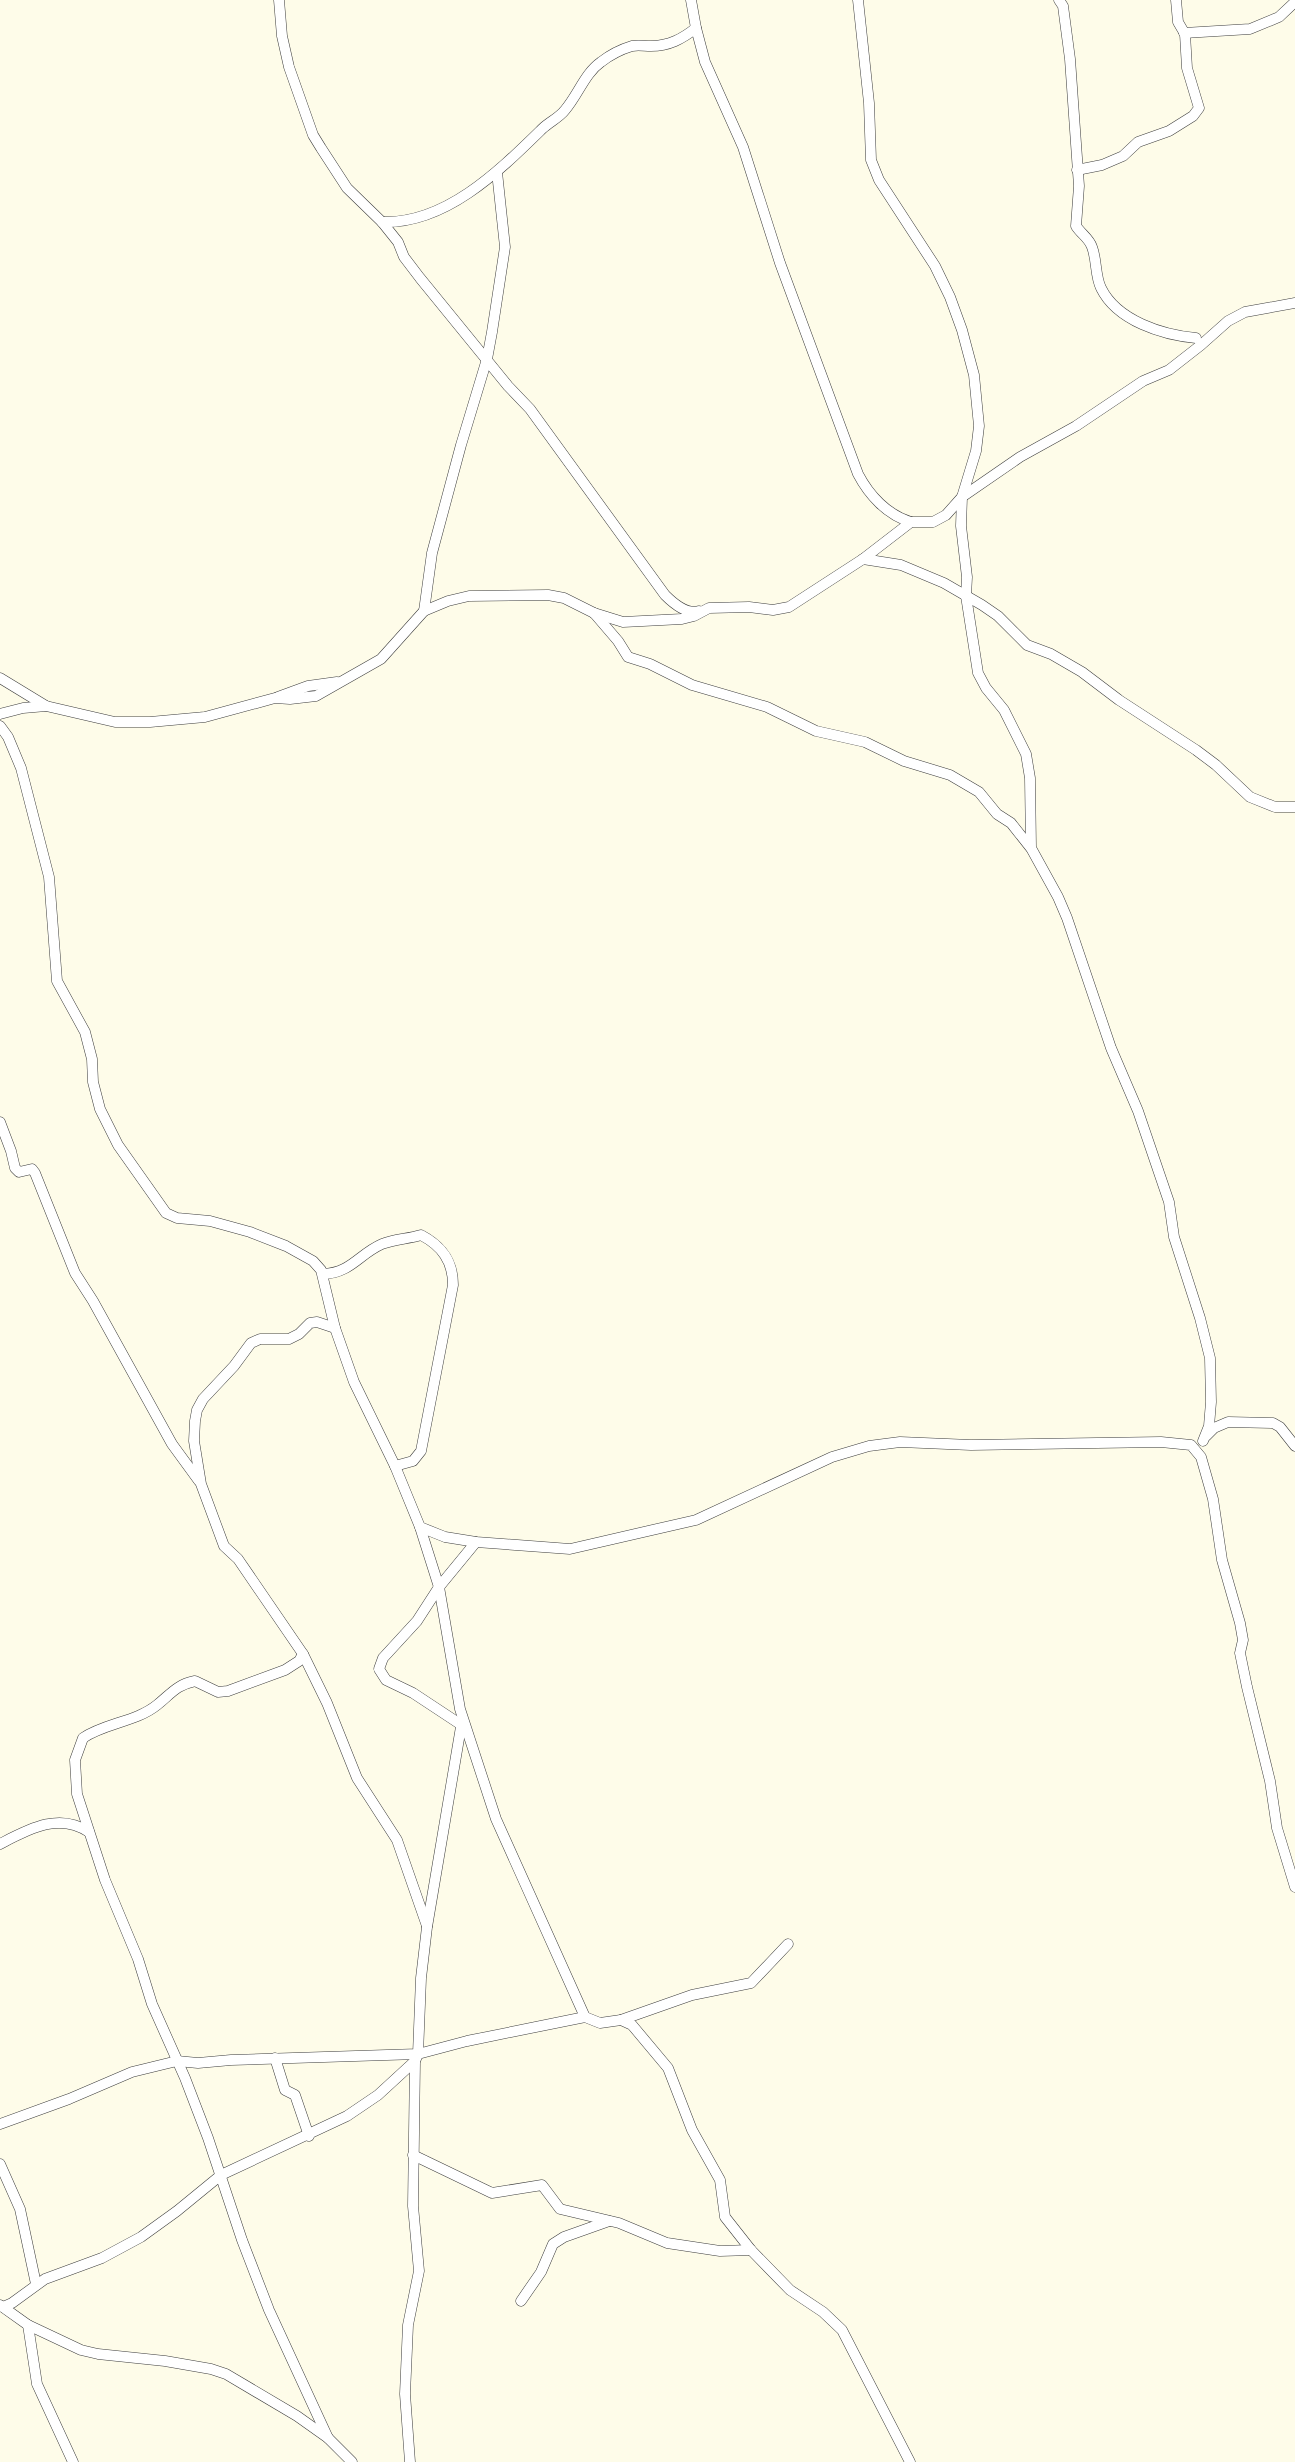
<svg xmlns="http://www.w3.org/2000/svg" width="1295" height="2462" viewBox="0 0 1295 2462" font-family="'Libre Baskerville',serif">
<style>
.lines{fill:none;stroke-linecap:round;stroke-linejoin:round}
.minor-casing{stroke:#3d3d3d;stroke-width:11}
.minor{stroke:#fff;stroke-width:10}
</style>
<rect width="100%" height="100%" fill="#fefce9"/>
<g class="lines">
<g class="minor-casing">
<g id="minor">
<path d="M279 0 282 36 289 67 313 135 321 148 347 188 382 222 398 242 404 257 420 278 508 386 530 409 665 595C674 604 687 615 699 611"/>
<path d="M691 0 696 28 705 62 743 147 780 263 858 474C869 495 887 515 911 522"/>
<polyline points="858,0 869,103 871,160 879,180 935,266 950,297 962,330 974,375 979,426 976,451 962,497 961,526 967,577 966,596 978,673 986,688 1004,710 1026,754 1030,778 1031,848 1058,897 1067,918 1111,1048 1138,1111 1169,1202 1174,1237 1200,1318 1210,1358 1211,1402 1209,1426 1203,1441"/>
<path d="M1059 0 1063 6 1070 59 1079 186 1076 226C1081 234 1089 238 1092 247 1097 260 1095 276 1101 288 1117 321 1163 335 1196 338"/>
<polyline points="1184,33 1250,29 1279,17 1295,2"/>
<polyline points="1077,170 1102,165 1123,156 1138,142 1169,131 1193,116 1199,108 1187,68 1185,34 1178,22 1176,0"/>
<path d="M382 222C446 224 499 171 542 129 549 122 559 118 565 110 578 95 585 73 601 62 610 55 622 49 632 46 638 45 644 46 651 46 669 46 682 39 696 28"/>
<polyline points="863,559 901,565 944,583 982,605 998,616 1027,645 1051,654 1082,672 1119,700 1196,750 1216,765 1250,797 1275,807 1295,807"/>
<polyline points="424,611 432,553 461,445 487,359 492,332 505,247 497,172"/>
<polyline points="594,613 618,641 628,657 650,664 692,685 767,707 816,731 865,742 904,761 950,775 979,792 997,814 1011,823 1030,847"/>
<polyline points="0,678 46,706"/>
<polyline points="278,697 308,686 337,682"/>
<polyline points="0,714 23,708 46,706 115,722 150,722 205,717 275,698 290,699 316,696 381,659 424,611 448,601 469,596 548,595 564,598 594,613 623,622 682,619 694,616 709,608 749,607 773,610 789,607 863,559 911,522 933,522 946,515 962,497 1020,457 1076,426 1143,381 1169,370 1201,345 1228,321 1245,312 1295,303"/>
<polyline points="0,726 8,737 21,768 49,877 57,981 85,1032 92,1059 93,1082 100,1109 118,1145 166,1213 177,1218 210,1221 250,1232 286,1246 313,1261 321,1270 335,1328 354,1382 395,1466 420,1527 439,1587 460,1709 496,1819 585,2017"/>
<polyline points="0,1122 11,1151 15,1168 19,1172 32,1169 35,1173 75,1273 93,1301 172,1444 199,1481"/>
<path d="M323 1274C351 1273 359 1254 382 1244 394 1239 408 1239 421 1235 442 1246 453 1261 453 1285L421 1451 413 1461 395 1466"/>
<polyline points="335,1328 317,1322 310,1323 299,1334 289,1339 260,1339 251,1343 234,1366 203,1399 197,1410 195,1421 194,1441 201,1484 224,1546 238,1559 303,1654 327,1703 357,1778 397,1840 427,1926"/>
<polyline points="1206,1436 1214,1428 1228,1422 1273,1423 1280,1427 1295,1446"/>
<polyline points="420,1527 445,1537 476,1542 570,1549 696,1520 832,1457 869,1446 900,1442 971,1445 1161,1442 1191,1445 1201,1457 1213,1499 1222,1560 1240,1623 1243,1640 1240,1653 1247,1687 1270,1781 1277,1828 1295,1887"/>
<path d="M303 1654 299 1661 285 1670 228 1691 218 1692 195 1681C176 1685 171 1694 157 1705 136 1722 105 1723 83 1738L75 1760 77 1794 105 1880 138 1959 152 2004 185 2078 208 2138 242 2240 269 2310 328 2438"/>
<polyline points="463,1726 413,1693 386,1680 379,1669 383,1658 417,1621 439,1587 476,1542"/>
<path d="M0 1844C29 1829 59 1812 89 1832"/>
<polyline points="621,2020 692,1995 751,1983 788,1944"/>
<polyline points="275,2058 285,2090 295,2095 309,2136"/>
<polyline points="0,2124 69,2099 132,2072 177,2061 198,2063 231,2060 418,2054 467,2041 585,2017 600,2023 621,2020 632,2025 668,2068 692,2130 720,2180 725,2217 751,2250 790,2290 823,2312 842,2330 910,2462"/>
<polyline points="413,2155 492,2193 542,2185 560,2209 619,2223 667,2243 720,2251 751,2250"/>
<polyline points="0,2164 20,2209 36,2284"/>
<polyline points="521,2301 541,2272 553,2244 564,2237 609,2221"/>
<polyline points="0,2305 28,2325 81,2350 98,2354 165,2361 211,2369 226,2374 297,2416 328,2438 352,2462"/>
<polyline points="3,2307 12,2303 45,2279 102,2258 141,2237 177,2211 221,2175 347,2116 378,2095 415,2061"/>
<polyline points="28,2325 37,2384 73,2462"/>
<polyline points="410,2462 405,2394 408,2325 419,2271 413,2206 415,2061 418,2054 421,1978 427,1927 462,1721"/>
</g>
</g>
<use href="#minor" class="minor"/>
</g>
</svg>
